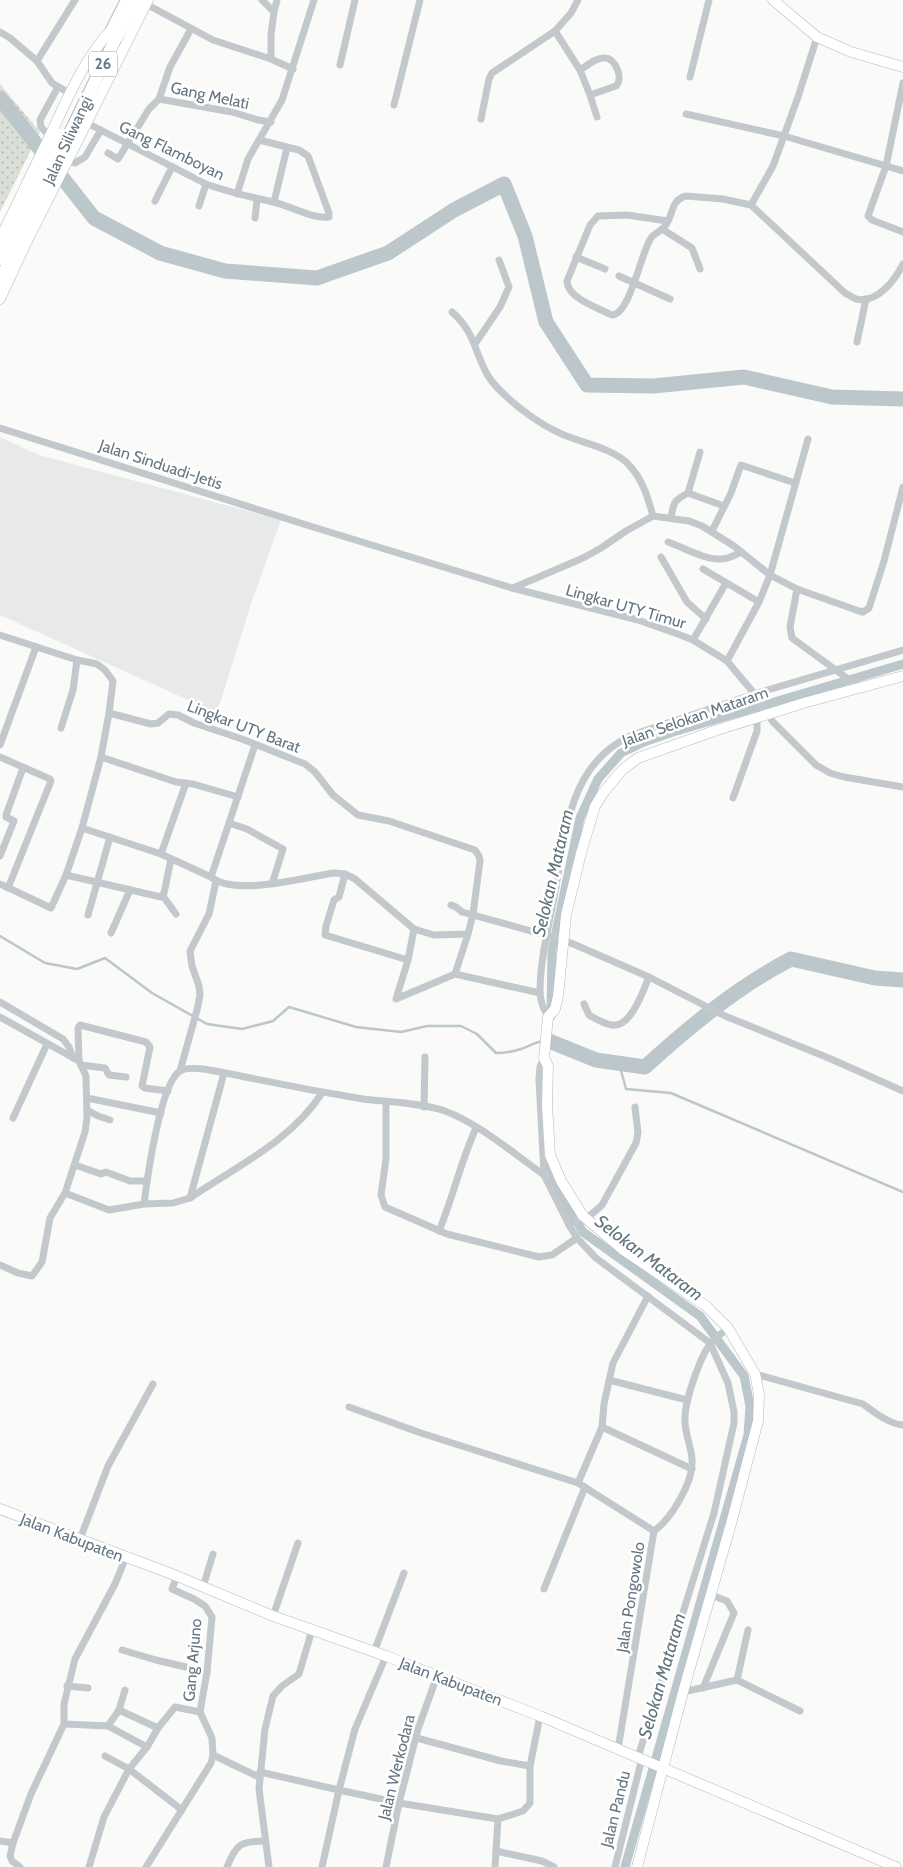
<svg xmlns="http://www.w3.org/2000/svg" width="903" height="1867" viewBox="0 0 903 1867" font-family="Cabin,sans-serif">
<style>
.built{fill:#e8e9e9}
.grass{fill:url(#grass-dots)}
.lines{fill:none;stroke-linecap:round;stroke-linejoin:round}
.stream{stroke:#bbc7cb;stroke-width:2.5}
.canal{stroke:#bbc7cb;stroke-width:9}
.river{stroke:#bbc7cb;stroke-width:15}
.secondary-casing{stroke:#b3babf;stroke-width:11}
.highway-casing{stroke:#b4b9bd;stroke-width:14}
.street{stroke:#c3c8cc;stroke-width:7}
.secondary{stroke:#fff;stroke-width:10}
.highway{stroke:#fff;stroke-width:12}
.secondary-bridge-casing{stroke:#b3babf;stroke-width:11;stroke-linecap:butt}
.highway-bridge-casing{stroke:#b4b9bd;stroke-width:14;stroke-linecap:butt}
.secondary-bridge{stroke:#fff;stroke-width:10}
.highway-bridge{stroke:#fff;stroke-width:12}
.labels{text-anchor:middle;stroke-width:5;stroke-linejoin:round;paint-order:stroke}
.shield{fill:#fff;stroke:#939fa8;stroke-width:1}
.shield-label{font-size:15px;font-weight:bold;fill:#657683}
.street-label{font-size:16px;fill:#657683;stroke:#fff}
.water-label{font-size:18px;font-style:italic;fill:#60757c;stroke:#fff}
</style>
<defs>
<pattern id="grass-dots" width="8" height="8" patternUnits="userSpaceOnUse" patternTransform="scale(1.25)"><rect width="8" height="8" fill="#dadfd7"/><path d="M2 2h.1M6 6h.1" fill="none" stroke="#b4b9b4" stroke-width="1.8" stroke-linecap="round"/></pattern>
</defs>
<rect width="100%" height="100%" fill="#fafaf8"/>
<polygon class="built" points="0,437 39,455 281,520 251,604 217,713 0,615"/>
<polygon class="grass" points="0,84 40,132 0,212"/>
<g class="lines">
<g class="stream">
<path d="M0 936 45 963 77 969 105 958 152 993 207 1024 242 1029 273 1021 289 1007 356 1027 401 1032 427 1026H461L477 1034 496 1053C504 1053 512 1052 521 1049 530 1046 534 1042 544 1041"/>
<polyline points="619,1063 626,1089 671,1093 903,1192"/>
</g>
<g class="canal">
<polyline points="551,1016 552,951 580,818 598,779 621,753 644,742 673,732 903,664"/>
<polyline points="546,1156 559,1192 583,1232 700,1316 744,1376 750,1406 748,1435 625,1867"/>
</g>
<g class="river">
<polyline points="0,98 94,218 160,253 225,271 317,278 388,253 454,210 504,184 525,236 546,322 587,385 653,386 744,377 832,397 903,399"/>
<path d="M549 1041 596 1060 645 1067C689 1027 737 987 791 959L875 978 903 980"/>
</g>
<g class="secondary-casing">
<g id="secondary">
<polyline points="773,0 817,37 851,52 903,67"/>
<path d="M56 123C71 90 87 56 112 29"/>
<polyline points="82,132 148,0"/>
<polyline points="0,240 5,229"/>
<polyline points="0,299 27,241"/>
<polyline points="0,1509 177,1576 273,1616 386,1656 540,1716 896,1867"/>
<polyline points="637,1867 683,1692 732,1520 758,1421 759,1394 755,1374 728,1328 706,1306 622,1249 583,1216 561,1181 550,1155 547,1105 548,1066 544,1058 548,1017 555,1009 558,996 566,915 581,853 595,806 603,793 622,770 638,758 717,730 807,702 903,676"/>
</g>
</g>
<g class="highway-casing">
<g id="highway">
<polyline points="110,34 127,0"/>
<polyline points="72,129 115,40 138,0"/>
<polyline points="0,259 12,234"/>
<polyline points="0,281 20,239"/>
</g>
</g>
<g class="street">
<polyline points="262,0 274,12 271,35 271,59 293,69"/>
<polyline points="146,4 213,40 271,59"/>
<polyline points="274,12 277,0"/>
<polyline points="191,29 170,67 159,99 232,112 258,120 271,122"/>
<polyline points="555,31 580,70 590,95 597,117"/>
<polyline points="0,32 10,38 37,61"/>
<polyline points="340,65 355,0"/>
<path d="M580 70C587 66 596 57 605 58 615 58 624 78 616 86L590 95"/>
<polyline points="690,77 709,0"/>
<polyline points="903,83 886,166 868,216 872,220 903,232"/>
<polyline points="69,93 52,83 37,61 75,0"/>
<polyline points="394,105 420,0"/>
<polyline points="686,114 784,136 903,171"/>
<polyline points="481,119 489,79 492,73 555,31 571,13 578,0"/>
<path d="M87 123 206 184C228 192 250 197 273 202 291 206 311 219 329 217V213L308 156 299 150 259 140 248 159 237 194"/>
<polyline points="51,138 41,127 40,120 58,87"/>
<polyline points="259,140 282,100 314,0"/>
<polyline points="108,153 118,159 149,109 159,99"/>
<polyline points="66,155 72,162 75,163 85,157 101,130"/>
<polyline points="155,201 172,167"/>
<polyline points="274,202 287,148"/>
<polyline points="751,205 773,166 798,97 817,37"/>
<polyline points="199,206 206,184"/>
<polyline points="255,218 257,200"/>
<path d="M668 221 627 215 598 216 590 225 567 281C567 298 598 308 612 315 630 315 641 252 651 238 654 233 662 231 665 226 674 215 670 200 686 196L723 199 751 205 845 293C849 295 853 298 856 299 877 304 895 280 903 264"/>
<polyline points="662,229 692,248 700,269"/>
<polyline points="576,257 605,269"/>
<polyline points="619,276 670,299"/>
<path d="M452 312C475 332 474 351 487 374 494 387 510 400 521 409 534 419 549 429 564 435 583 443 615 449 629 465 643 480 648 498 653 516"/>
<polyline points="857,342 866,299"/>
<polyline points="475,344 500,307 509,287 499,260"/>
<polyline points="0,428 313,527 512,588 638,620 675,633 693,640 727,661 758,698 773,722 816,765 830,773 844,777 903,787"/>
<polyline points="688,493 724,506"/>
<path d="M671 518C674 502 673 501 688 493L700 452"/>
<polyline points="712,531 731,493 741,465 795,483"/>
<path d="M668 542C685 548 704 560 722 559 729 559 735 555 741 552"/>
<polyline points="661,557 687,602 706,619"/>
<polyline points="703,569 759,602"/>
<polyline points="513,588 583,558 601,548 626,531 653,516 689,521 702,526 734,546 770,575 797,589 790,627 792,638 859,687"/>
<polyline points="797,589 859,611 863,612 869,608 884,561 903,487"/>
<path d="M0 635 77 660 97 664 105 670 113 681 109 713 151 724 158 723 169 714 178 715 194 723 242 739 305 764 315 772 333 795 358 815 389 821 475 850 479 856 480 861 473 914 468 934 434 935 414 929 355 879 345 874 334 873C304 877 236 897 211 877L161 854 82 828 101 757 109 713"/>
<polyline points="693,640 726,583"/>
<polyline points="727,661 759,602 770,575 808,439"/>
<polyline points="61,728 73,690 77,660"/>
<polyline points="0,745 36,647"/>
<polyline points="0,757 50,779 51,781 8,888"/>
<polyline points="101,757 176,782 193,784 238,797"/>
<polyline points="733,798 757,731 757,717"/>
<polyline points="229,823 247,829 283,849 272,884"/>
<polyline points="161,854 186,783"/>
<polyline points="0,856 14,821 6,817 6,815 23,768"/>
<polyline points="345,874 339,897 334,900 326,926 325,935 408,960 414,929"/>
<polyline points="66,875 161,897 164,893 171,859"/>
<polyline points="211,877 255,745"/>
<polyline points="0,884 51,908 66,875 82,828"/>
<polyline points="163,896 176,914"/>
<polyline points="451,905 456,907 462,912 549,936 571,943 649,977 725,1016 831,1059 903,1091"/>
<polyline points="88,915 110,837"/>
<polyline points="111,933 130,890"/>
<polyline points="408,960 396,999 455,974 540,993"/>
<polyline points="455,974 468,934"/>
<polyline points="0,1002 63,1039 69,1047 73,1058"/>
<path d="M584 1004 589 1015C596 1019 604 1024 612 1025 631 1028 643 991 649 977"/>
<polyline points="0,1017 79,1061 86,1076 87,1118 85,1132 65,1193 50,1218 42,1262 32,1276 18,1273 0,1265"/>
<path d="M548 1017C544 1010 540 1001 540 992 540 961 548 929 554 898 561 860 564 816 583 781 594 760 611 745 632 735L754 694 903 650"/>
<polyline points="544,1058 540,1067 539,1079 544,1175 569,1225 577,1238 596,1258 710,1343 728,1383 734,1412 734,1423 714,1513 638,1757"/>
<polyline points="79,1061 78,1028 80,1025 146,1042 150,1047 142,1086 145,1088 168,1091"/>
<polyline points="81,1065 105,1068 109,1075 126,1077"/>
<polyline points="180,1071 197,1010 200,995 199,986 192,966 190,951 209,914 216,881"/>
<path d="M224 1073 190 1198C237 1166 290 1142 322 1093"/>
<polyline points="87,1098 161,1113"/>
<polyline points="386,1102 386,1159 381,1195 385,1207 447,1234 539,1257 552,1255 577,1238"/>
<polyline points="424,1107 425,1057"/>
<polyline points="87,1110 98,1116 110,1120"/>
<polyline points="13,1118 47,1044"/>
<polyline points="75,1165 101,1174 106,1172 130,1181 147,1181"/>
<path d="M65 1193 109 1210 144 1204C147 1180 160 1083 180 1071 191 1064 223 1073 236 1075 278 1084 320 1092 363 1099 388 1102 422 1103 445 1111 480 1124 514 1154 544 1175"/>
<polyline points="144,1204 173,1203 190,1198"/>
<polyline points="586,1219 602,1205 636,1143 638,1133 635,1107"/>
<polyline points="569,1225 583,1216"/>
<path d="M439 1231C453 1197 461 1161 476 1128"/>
<path d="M755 1374 863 1404C874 1412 889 1424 903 1425"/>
<polyline points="609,1380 687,1400"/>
<polyline points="349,1407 421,1433 578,1483"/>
<polyline points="602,1427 692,1469"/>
<path d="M654 1531C672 1518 694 1481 692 1459 691 1445 684 1432 685 1418 685 1401 700 1356 711 1343 715 1337 723 1333 728 1328"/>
<polyline points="80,1539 108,1466 153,1384"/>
<polyline points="203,1587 213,1554"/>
<polyline points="544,1589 585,1487"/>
<polyline points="273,1616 298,1543"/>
<polyline points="122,1650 156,1660 207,1672"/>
<polyline points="374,1652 404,1573"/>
<polyline points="386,1656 355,1729 339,1790 399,1803 498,1819 523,1811 530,1803 530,1766 540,1716"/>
<polyline points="737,1680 748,1630"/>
<polyline points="67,1686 88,1688"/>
<polyline points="703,1688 734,1613 727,1601 711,1595"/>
<polyline points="683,1692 737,1680 800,1711"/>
<polyline points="119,1710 158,1728"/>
<polyline points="64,1724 108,1726 147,1747"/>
<polyline points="108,1726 119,1710 125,1690"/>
<polyline points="417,1738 501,1761 530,1766"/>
<polyline points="618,1749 654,1531 578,1483 602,1427 604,1404 613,1363 648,1296"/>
<polyline points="213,1755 259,1777"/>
<polyline points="105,1756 129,1769 182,1810"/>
<polyline points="260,1772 339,1790 322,1867"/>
<polyline points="0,1841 13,1843"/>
<polyline points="496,1851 542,1861 554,1867"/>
<polyline points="20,1867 12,1861 10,1856 13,1843 31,1794 64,1724 64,1704 75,1659 115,1584 126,1557"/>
<polyline points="89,1867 104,1817 129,1769 147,1747 158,1728 175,1707 200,1712"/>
<polyline points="146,1867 211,1763 213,1755 212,1738 200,1712 207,1672 212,1617 205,1606 194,1599 172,1589 177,1576"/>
<path d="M227 1867C236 1844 241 1841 265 1841"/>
<polyline points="269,1867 259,1789 265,1729 273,1696 282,1686 299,1674 312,1630"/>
<polyline points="386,1867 399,1803 418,1729 437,1676"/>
<polyline points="495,1867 498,1819"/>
<polyline points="615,1867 642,1758"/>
</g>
<use href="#secondary" class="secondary"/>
<use href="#highway" class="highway"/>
<g class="secondary-bridge-casing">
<g id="secondary-bridge">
<polyline points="5,229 56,123"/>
<polyline points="27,241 82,132"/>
</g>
</g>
<g class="highway-bridge-casing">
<g id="highway-bridge">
<polyline points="12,234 60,135"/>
<polyline points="20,239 72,129"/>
</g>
</g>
<use href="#secondary-bridge" class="secondary-bridge"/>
<use href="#highway-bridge" class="highway-bridge"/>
</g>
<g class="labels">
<rect class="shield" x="89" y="51.5" width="28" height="25" rx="4"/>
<g class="shield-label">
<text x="103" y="69">26</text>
</g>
<g class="street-label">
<text transform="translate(210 95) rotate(12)" y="6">Gang Melati</text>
<text transform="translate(67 140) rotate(-65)" y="6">Jalan Siliwangi</text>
<text transform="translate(172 150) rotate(26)" y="6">Gang Flamboyan</text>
<text transform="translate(161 464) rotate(18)" y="6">Jalan Sinduadi-Jetis</text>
<text transform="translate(626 606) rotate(16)" y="6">Lingkar UTY Timur</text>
<text transform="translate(695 716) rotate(-19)" y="6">Jalan Selokan Mataram</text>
<text transform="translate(244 726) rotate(21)" y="6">Lingkar UTY Barat</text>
<text transform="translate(72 1537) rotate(21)" y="6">Jalan Kabupaten</text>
<text transform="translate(630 1597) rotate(-81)" y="6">Jalan Pongowolo</text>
<text transform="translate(192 1660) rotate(-85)" y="6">Gang Arjuno</text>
<text transform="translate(451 1681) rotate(21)" y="6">Jalan Kabupaten</text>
<text transform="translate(396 1767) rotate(-76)" y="6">Jalan Werkodara</text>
<text transform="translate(615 1809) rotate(-76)" y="6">Jalan Pandu</text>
</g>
<g class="water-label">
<text transform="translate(553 873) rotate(-77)" y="6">Selokan Mataram</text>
<text transform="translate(649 1258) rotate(37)" y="6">Selokan Mataram</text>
<text transform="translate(662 1676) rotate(-74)" y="6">Selokan Mataram</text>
</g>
</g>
</svg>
